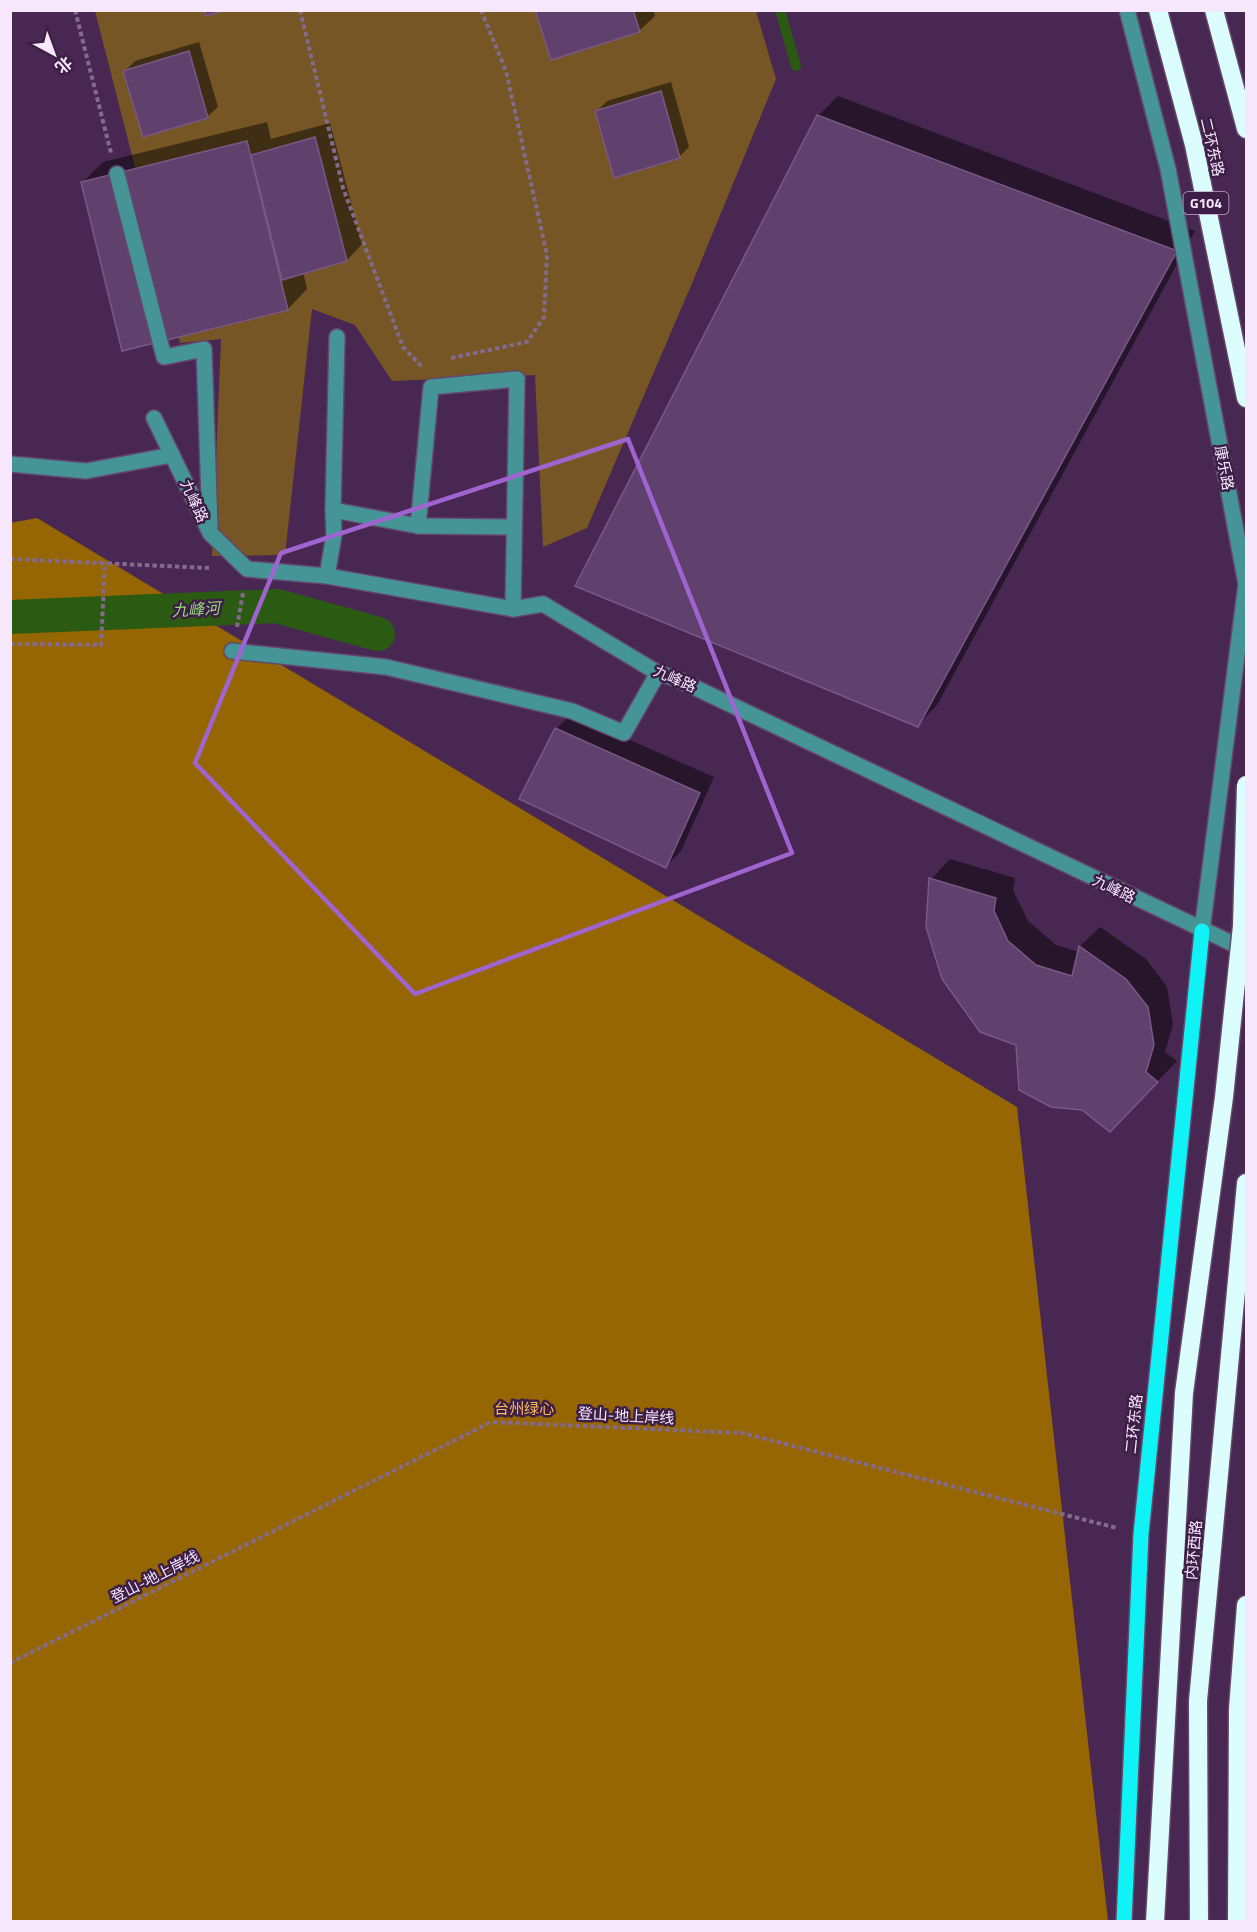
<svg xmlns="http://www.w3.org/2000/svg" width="1257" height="1932" viewBox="0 0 1257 1932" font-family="'Titillium Web','Noto Sans SC',sans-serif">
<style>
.green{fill:#755624}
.forest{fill:#956601}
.shadow{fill:#0007}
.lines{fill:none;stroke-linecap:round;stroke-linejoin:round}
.stream{stroke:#2b5b12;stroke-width:10}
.canal{stroke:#2b5b12;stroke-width:34}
.building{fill:#60406c;stroke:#7a5886;stroke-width:1.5}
.minor-casing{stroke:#64476d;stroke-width:18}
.major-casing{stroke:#64476d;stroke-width:18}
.highway-casing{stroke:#64476d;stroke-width:21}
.path{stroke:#846a8d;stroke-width:4;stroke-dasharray:4.5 3;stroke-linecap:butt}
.minor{stroke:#459597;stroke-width:15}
.major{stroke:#0ff3f7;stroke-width:15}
.highway{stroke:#dbfdfd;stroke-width:18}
.highway-bridge-casing{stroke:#64476d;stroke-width:21;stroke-linecap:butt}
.highway-bridge{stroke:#dbfdfd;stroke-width:18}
.marked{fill:none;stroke:#a064d1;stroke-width:4.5;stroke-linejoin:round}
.labels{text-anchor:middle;stroke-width:5;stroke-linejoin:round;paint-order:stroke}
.shield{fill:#3d1e47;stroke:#beabc6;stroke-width:1.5}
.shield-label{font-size:14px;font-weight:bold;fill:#f6e7fc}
.street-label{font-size:15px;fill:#f6e7fc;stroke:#3d1e47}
.park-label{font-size:15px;fill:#febd4f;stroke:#3d1e47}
.water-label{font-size:16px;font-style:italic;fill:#94d879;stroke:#3d1e47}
</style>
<rect width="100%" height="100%" fill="#482852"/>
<polygon class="green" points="95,11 756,11 776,79 693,281 587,528 543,547 535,375 392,381 355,325 312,309 285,555 212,556 221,339 180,343"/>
<polygon class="forest" points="37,518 1017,1107 1108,1921 11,1922 10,523"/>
<g class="shadow">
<polygon points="537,10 653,10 655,16 639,31"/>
<polygon points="199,42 218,107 207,117 125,71 135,61"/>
<polygon points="671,82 689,147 679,157 597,111 607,101"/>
<polygon points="838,96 1195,231 937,705 918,725 818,116"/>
<polygon points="267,122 271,139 330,123 362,244 347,260 303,272 307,289 288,309 83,182 103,162"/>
<polygon points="571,714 714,777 681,851 665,867 556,729"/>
<polygon points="950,859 1015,878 1013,890 1028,921 1056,945 1079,952 1080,946 1100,927 1146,959 1167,987 1173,1024 1165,1052 1177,1061 1130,1110 1082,1109 1018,1043 931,879"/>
</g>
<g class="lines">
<polyline class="stream" points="780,10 796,66"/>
<polyline class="canal" points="10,617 277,606 378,634"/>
</g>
<g class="building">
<polygon points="204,10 226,10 206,16"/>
<polygon points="535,10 633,10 640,32 551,60"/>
<polygon points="189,51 208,118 143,137 123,71"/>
<polygon points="661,91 680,158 614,178 595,111"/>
<polygon points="817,115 1177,251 918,727 575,586"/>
<polygon points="315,137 347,261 282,280 251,155"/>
<polygon points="247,141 288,310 122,351 81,182"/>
<polygon points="555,728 700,793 666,868 519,799"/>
<polygon points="929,878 996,898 994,911 1008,941 1036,965 1072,976 1079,946 1126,979 1148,1007 1154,1045 1146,1072 1158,1082 1110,1132 1082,1110 1051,1107 1019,1090 1016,1045 980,1032 942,979 926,927"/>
</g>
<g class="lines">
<g class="minor-casing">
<g id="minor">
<polyline points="1127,10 1168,169 1246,584 1202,931"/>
<polyline points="117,174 164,357 204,349 210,527"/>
<polyline points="337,337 333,510 418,526 513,527"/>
<polyline points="154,418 210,533 247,569 327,576 513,609 543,604 658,673 677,679 1246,950"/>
<polyline points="10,464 86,471 172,455"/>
<polyline points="418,526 431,387 517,379 513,609"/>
<polyline points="327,576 334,535 333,510"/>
<polyline points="232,651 386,667 572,711 624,733 658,673"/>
</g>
</g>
<g class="major-casing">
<polyline id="major" points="1124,1922 1141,1534 1202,931"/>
</g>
<g class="highway-casing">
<g id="highway">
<polyline points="1158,10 1194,145 1246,398"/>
<polyline points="1214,10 1246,129"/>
<polyline points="1199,1922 1198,1701 1246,1183"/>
<polyline points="1237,1922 1238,1709 1246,1605"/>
</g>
</g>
<g class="path">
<polyline points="75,10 111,153"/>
<polyline points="300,10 343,188 403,347 420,365 423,364"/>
<polyline points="451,358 527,342 544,317 547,255 506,71 481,10"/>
<polyline points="10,559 209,568"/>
<polyline points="237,627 243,593"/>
<polyline points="10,644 101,645 105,563"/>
<polyline points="10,1663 491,1422 742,1433 1117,1528"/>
</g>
<use href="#minor" class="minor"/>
<use href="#major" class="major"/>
<use href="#highway" class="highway"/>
<g class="highway-bridge-casing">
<polyline id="highway-bridge" points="1155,1922 1184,1393 1224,1097 1242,926 1246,785"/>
</g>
<use href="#highway-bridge" class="highway-bridge"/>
</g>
<path class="marked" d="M628 439 792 853 415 994 195 763 281 553Z"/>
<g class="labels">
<rect class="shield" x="1183.5" y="192" width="45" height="22" rx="4.5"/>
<g class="shield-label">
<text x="1206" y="208">G104</text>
</g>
<g class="street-label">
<text transform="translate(1212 147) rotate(77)" y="5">二环东路</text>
<text transform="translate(1224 468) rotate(79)" y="5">康乐路</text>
<text transform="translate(194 501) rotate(65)" y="5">九峰路</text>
<text transform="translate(675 679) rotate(24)" y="5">九峰路</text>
<text transform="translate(1114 889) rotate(26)" y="5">九峰路</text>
<text transform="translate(626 1416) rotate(3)" y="5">登山-地上岸线</text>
<text transform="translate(1134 1424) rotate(-84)" y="5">二环东路</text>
<text transform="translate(1194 1550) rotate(-85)" y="5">内环西路</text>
<text transform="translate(155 1577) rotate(-27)" y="5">登山-地上岸线</text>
</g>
<g class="park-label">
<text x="524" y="1414">台州绿心</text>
</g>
<g class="water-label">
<text transform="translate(196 609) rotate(-3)" y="6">九峰河</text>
</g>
</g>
<rect width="1257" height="1932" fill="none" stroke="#f6e7fc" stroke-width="24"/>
<g transform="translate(54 54) rotate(139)" stroke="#3d1e47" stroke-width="4.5" paint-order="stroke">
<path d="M0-4.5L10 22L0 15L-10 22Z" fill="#f6e7fc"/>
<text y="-9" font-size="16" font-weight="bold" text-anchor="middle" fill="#f6e7fc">北</text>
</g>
</svg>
